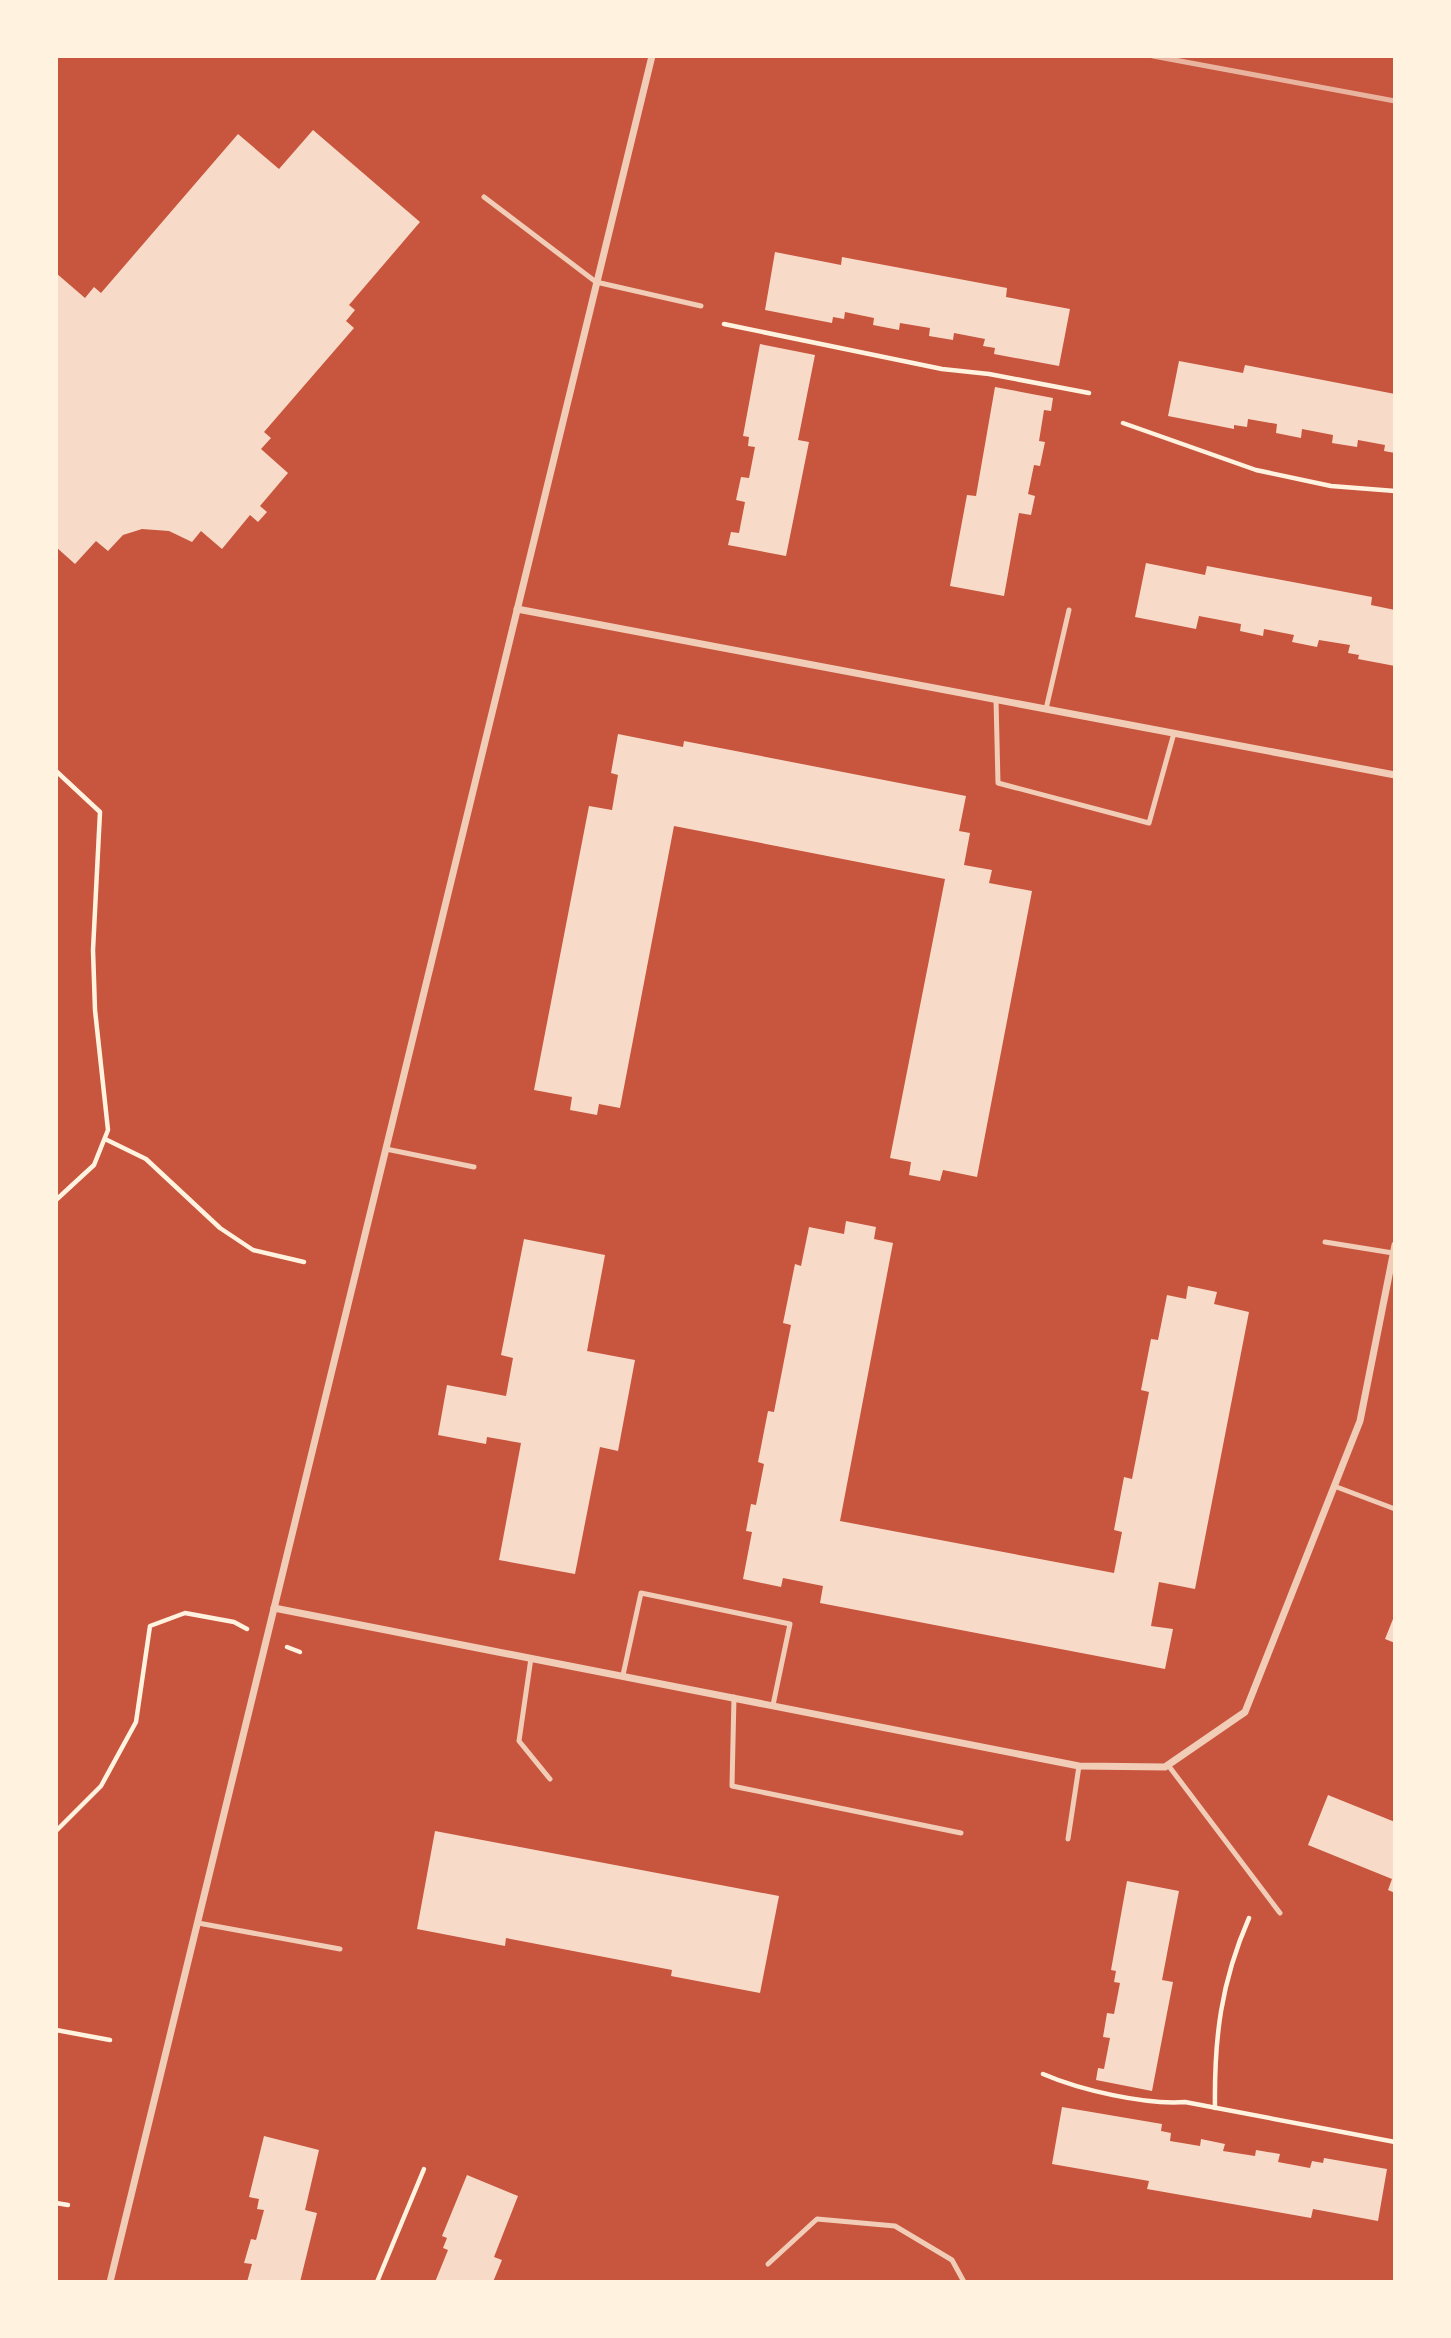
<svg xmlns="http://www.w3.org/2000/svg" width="1451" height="2338" viewBox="0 0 1451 2338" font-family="'DM Sans',sans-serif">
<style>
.building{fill:#f7dbc8}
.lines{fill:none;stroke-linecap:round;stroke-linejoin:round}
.path{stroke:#fff3e0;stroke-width:4.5}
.service{stroke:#f1ccb7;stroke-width:5}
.minor{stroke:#f1ccb7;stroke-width:7}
.rail{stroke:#e9b49f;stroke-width:5}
</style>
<rect width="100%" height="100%" fill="#c8553d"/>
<g class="building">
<polygon points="313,130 420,222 349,305 355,310 346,321 354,328 264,432 271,438 261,449 288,473 260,506 267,512 258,522 250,515 222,549 201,531 192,542 169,531 142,529 123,535 108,551 96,541 75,564 56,547 56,273 85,298 94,287 101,293 238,134 279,169"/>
<polygon points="775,252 841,265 842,257 1007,288 1006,297 1070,309 1059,366 994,354 995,348 983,346 985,339 954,333 953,340 929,336 930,328 900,323 899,330 873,325 874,318 845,312 844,319 833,317 832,323 765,310"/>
<polygon points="760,344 815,355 798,440 809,442 786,556 728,545 731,532 739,533 745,502 736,500 741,477 749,478 755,447 748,446 749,437 743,436"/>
<polygon points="1179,361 1243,373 1245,365 1395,394 1395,453 1384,451 1385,445 1358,440 1357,447 1332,443 1333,435 1302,429 1301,438 1276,433 1277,424 1248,419 1247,427 1234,425 1234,429 1168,416"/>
<polygon points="995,387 1053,398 1051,411 1044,410 1039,441 1045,442 1040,466 1034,465 1028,494 1035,496 1031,515 1019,513 1004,596 950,586 967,495 976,496"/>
<polygon points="1146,563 1205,575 1207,566 1372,597 1371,605 1395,610 1395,666 1358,659 1359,655 1348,653 1350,645 1319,640 1317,647 1292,642 1294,635 1264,629 1263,636 1240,631 1241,624 1199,616 1196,629 1135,617"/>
<polygon points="618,734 683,747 684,741 966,796 959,831 970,833 964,865 992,870 989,883 1032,891 977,1177 943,1170 940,1181 909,1175 911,1162 890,1158 945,879 674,826 620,1108 599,1104 597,1115 570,1110 572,1097 534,1090 589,806 612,810 618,775 611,773"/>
<polygon points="846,1221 876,1227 874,1239 893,1243 840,1521 1114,1573 1122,1532 1114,1530 1124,1477 1132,1479 1149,1392 1141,1390 1151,1339 1158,1340 1167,1295 1186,1299 1188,1286 1217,1292 1214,1304 1249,1312 1195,1589 1159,1582 1151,1626 1173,1629 1165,1669 820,1603 823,1586 783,1578 781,1587 743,1579 752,1532 746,1531 751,1504 756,1505 764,1464 758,1462 768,1411 774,1412 791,1325 783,1323 795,1264 801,1266 809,1227 844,1234"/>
<polygon points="524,1239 605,1255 587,1351 635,1360 618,1451 600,1447 575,1574 499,1560 521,1443 487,1437 486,1444 438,1435 447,1385 506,1396 513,1358 501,1355"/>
<polygon points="1395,1614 1395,1643 1385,1639"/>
<polygon points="1328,1795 1395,1822 1395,1893 1388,1890 1392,1879 1308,1845"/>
<polygon points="435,1831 779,1896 760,1993 671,1976 672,1970 506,1938 505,1946 417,1929"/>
<polygon points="1127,1881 1179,1891 1162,1980 1173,1982 1152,2091 1096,2080 1098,2068 1104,2069 1110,2038 1103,2037 1107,2013 1114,2014 1120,1983 1114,1982 1116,1971 1111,1970"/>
<polygon points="1062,2107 1162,2124 1161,2131 1171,2133 1170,2141 1200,2146 1201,2139 1225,2144 1223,2151 1255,2156 1256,2150 1280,2154 1278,2162 1310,2168 1312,2161 1323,2163 1324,2158 1387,2169 1378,2221 1313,2209 1311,2218 1147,2189 1149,2181 1052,2164"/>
<polygon points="264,2136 319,2150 305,2210 317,2213 300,2282 247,2282 252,2264 244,2263 251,2239 256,2240 264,2210 257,2209 259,2199 249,2197"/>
<polygon points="467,2175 518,2196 494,2257 502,2260 493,2282 435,2282 448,2250 443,2248 447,2238 442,2236"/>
</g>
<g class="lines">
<g class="path">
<polyline points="724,324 942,369 989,374 1089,393"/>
<polyline points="1123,423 1256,470 1331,486 1395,491"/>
<polyline points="56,771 100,812 93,950 95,1010 108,1130 94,1165 56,1200"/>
<polyline points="105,1139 146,1159 220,1228 253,1250 304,1262"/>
<polyline points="287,1647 300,1652"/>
<polyline points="56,1831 101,1786 136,1722 150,1626 185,1613 234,1622 247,1629"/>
<polyline points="56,2030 110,2040"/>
<path d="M1043 2074C1080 2090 1145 2105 1185 2102L1395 2142"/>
<path d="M1215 2108C1214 2038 1221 1982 1249 1918"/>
<polyline points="56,2203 68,2205"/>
<polyline points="377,2282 424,2169"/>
</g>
<g class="service">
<polyline points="484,197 596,282 701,306"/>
<polyline points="996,699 998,783 1149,823 1174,733"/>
<polyline points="1046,709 1069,610"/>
<polyline points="386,1149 474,1167"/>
<polyline points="1325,1242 1393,1253"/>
<polyline points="1334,1486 1395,1509"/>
<polyline points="531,1658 519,1741 550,1779"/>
<polyline points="623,1675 641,1593 790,1624 773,1705"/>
<polyline points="734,1697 732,1786 961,1833"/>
<polyline points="1168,1765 1280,1913"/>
<polyline points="1068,1839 1079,1766"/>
<polyline points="198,1923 340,1949"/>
<polyline points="768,2264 817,2219 895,2226 952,2260 964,2282"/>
</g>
<g class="minor">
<polyline points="517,609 1395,775"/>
<polyline points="274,1608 1079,1766 1165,1767 1245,1712 1360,1421 1395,1245"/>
<polyline points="110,2282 652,56"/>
</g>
<polyline class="rail" points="1153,56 1395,101"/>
</g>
<rect width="1451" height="2338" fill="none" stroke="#fff3e0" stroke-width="116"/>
</svg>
